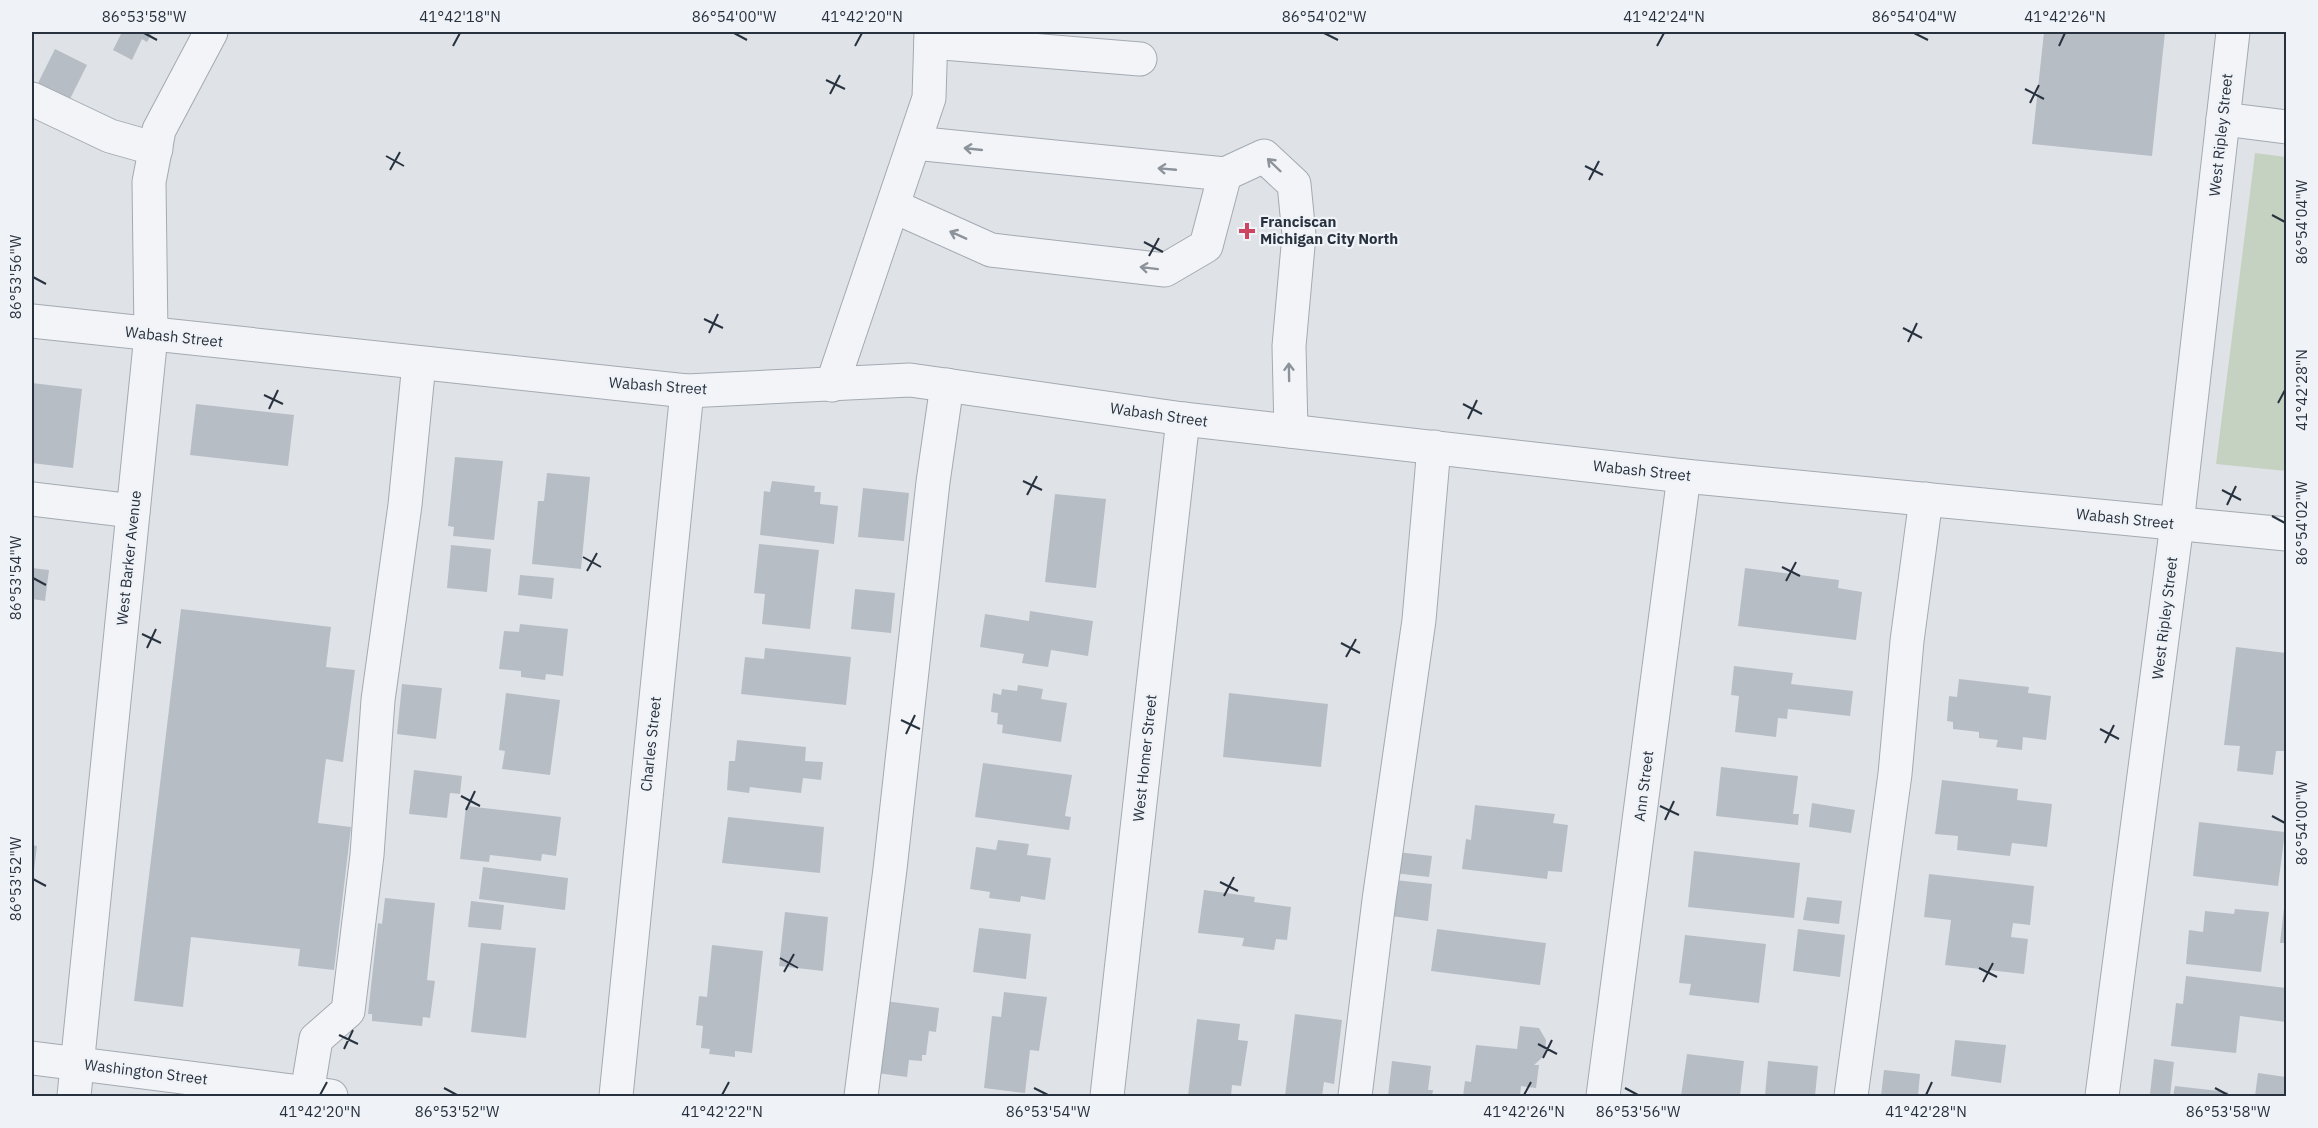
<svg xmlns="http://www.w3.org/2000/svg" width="2318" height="1128" viewBox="0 0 2318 1128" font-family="'IBM Plex Sans',sans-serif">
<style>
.green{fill:#c6d2c1}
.building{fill:#b7bdc5}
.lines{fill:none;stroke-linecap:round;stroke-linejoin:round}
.minor-casing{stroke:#a4aab2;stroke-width:35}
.minor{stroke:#f2f4f7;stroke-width:33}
.oneway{stroke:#8d939b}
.ticks{fill:none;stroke:#28323f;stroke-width:2}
.poi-dot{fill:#cc4661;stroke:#eff2f6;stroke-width:2}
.labels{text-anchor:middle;stroke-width:4.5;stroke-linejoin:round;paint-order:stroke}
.street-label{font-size:15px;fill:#28323f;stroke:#eff2f6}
.poi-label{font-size:15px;font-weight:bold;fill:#28323f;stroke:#eff2f6;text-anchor:start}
.neatline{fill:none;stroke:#28323f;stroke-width:2}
.ticks-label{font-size:15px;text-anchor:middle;fill:#28323f}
</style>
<rect width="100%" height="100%" fill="#dfe3e8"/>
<polygon class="green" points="2255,153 2286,157 2286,471 2216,464"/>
<g class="building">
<polygon points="122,32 153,32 147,42 142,39 132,60 113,50"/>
<polygon points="2044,32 2165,32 2152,156 2032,144"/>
<polygon points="55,49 87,65 68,103 36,87"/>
<polygon points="32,383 82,389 73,468 32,463"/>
<polygon points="196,404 294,415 288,466 190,455"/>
<polygon points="455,457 503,461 494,540 453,536 454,527 448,526"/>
<polygon points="547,473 590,477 581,569 532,564 538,501 544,501"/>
<polygon points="772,481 815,486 814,492 821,492 820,504 838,506 834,544 760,535 764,491 770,492"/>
<polygon points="863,488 909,493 904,541 858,537"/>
<polygon points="1055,494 1106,499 1096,588 1045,582"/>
<polygon points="759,544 819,550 810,629 762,624 765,594 754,593"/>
<polygon points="451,545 491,549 487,592 447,588"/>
<polygon points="32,568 49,570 45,601 32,599"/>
<polygon points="1745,568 1839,580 1838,588 1862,592 1856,640 1738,626"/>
<polygon points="520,575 554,578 552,599 518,595"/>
<polygon points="855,589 895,593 891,633 851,629"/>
<polygon points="181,609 331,627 326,667 355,670 343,762 326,759 318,823 351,827 334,970 298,966 300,949 191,937 183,1007 134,1001"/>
<polygon points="1030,611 1093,621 1088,656 1051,650 1048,667 1022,663 1024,654 980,647 985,614 1029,621"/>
<polygon points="520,624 568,629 563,676 546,674 545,680 521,677 521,671 499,669 504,631 519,632"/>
<polygon points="2236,647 2286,653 2286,733 2284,751 2276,751 2273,775 2237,771 2240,746 2224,745"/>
<polygon points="765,648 851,657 846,705 741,694 745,657 764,659"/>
<polygon points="1734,666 1793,673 1791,684 1853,691 1850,716 1788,709 1787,719 1778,718 1776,737 1735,732 1739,696 1731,695"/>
<polygon points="1959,679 2029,687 2028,693 2051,696 2046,740 2023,737 2022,750 1996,747 1998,740 1979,738 1979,732 1953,729 1953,722 1947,721 1949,696 1957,697"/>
<polygon points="402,684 442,688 436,739 397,734"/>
<polygon points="1018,685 1043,689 1041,699 1067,703 1061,742 1002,733 1003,725 997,724 998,713 991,712 993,693 1001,695 1002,689 1017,691"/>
<polygon points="506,693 560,700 550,775 502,769 505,751 499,750"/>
<polygon points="1229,693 1328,704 1321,767 1223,757"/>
<polygon points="737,740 806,747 805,761 823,762 821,780 803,778 801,793 750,787 749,793 727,790 729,761 735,761"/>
<polygon points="983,763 1072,775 1065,816 1071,817 1069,830 975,817"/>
<polygon points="1721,767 1798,776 1793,814 1799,814 1798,825 1716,816"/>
<polygon points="414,770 462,776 460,794 450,793 447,818 409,814"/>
<polygon points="1942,780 2018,789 2017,800 2052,804 2047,847 2012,843 2010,856 1957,850 1958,836 1935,834"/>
<polygon points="1812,803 1855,810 1851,833 1809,827"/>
<polygon points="1475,805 1555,814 1553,823 1568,825 1562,872 1548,871 1547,879 1462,869 1466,839 1471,840"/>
<polygon points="466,806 561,817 556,856 542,854 541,861 490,855 489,862 460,859"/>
<polygon points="728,817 824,827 820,873 722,863"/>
<polygon points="2199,822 2285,832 2278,886 2193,876"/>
<polygon points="998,840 1029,844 1027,855 1051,858 1045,900 1021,896 1020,902 989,898 990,892 970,889 976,847 996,850"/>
<polygon points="32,845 37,846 33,878 32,878"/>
<polygon points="1694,851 1800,863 1794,918 1688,907"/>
<polygon points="1397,852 1432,856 1429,877 1394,873"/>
<polygon points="483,867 568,878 565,910 479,899"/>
<polygon points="1929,874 2034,886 2030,925 2013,923 2011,937 2028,939 2024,974 1945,965 1951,920 1924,917"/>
<polygon points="1395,880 1432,884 1428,921 1391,916"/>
<polygon points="1204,890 1255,897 1254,902 1291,907 1287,940 1276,939 1274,950 1242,946 1244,938 1198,933"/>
<polygon points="1807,897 1842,901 1839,924 1803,920"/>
<polygon points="385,898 435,903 427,980 435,981 430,1018 423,1017 422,1026 372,1021 372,1014 368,1014 378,923 382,924"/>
<polygon points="2285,899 2286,899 2286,943 2280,943"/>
<polygon points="471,901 504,905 501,930 468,927"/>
<polygon points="2235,909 2269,912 2261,972 2186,964 2189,930 2203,932 2205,911 2234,914"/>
<polygon points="785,912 828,917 823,971 779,966"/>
<polygon points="979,928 1031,934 1026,979 973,972"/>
<polygon points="1437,929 1546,943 1540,985 1431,971"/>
<polygon points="1798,929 1845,935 1840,977 1793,971"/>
<polygon points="1685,935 1766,944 1759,1003 1689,995 1691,984 1679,983"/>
<polygon points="481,943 536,948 526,1038 471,1032"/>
<polygon points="712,945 763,951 752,1053 735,1051 735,1057 709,1054 710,1049 701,1048 703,1026 696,1025 699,996 707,997"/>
<polygon points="2186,976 2286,988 2286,1022 2240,1016 2236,1053 2171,1046 2176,1003 2183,1004"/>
<polygon points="1004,992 1047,997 1039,1051 1030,1050 1025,1093 984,1088 992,1016 1001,1017"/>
<polygon points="885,1001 939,1008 936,1032 929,1031 926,1055 922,1055 922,1061 909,1060 907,1077 877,1073"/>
<polygon points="1295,1014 1342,1020 1334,1084 1324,1082 1322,1096 1285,1096"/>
<polygon points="1197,1019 1240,1024 1238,1040 1248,1041 1241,1086 1232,1085 1231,1096 1188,1096"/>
<polygon points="1520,1026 1539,1028 1546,1040 1545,1055 1534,1065 1539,1065 1536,1088 1521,1086 1520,1096 1463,1096 1465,1081 1471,1082 1476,1045 1517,1049"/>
<polygon points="1955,1040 2006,1045 2001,1083 1951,1076"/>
<polygon points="1687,1054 1744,1061 1740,1096 1681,1096"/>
<polygon points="2154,1059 2174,1062 2170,1096 2150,1094"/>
<polygon points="1392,1061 1431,1066 1428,1090 1433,1090 1432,1096 1388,1096"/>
<polygon points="1768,1061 1818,1066 1815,1096 1765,1096"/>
<polygon points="1884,1070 1920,1074 1918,1096 1881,1096"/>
<polygon points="2258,1073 2286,1077 2286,1096 2255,1096"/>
<polygon points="2175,1086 2228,1092 2228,1096 2173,1096"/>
</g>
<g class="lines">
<g class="minor-casing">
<g id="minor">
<polyline points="931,42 1140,59"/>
<polyline points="32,99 110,136 156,149"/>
<polyline points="2223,119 2286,127"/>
<polyline points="914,143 1225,174"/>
<polyline points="893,206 991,250 1165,270 1206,246 1225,174 1264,156 1294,184 1299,235 1289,346 1291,431"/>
<polyline points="32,321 687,391 910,380 1183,419 1684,476 2286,534"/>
<polyline points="832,385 929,98 931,32"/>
<polyline points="32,499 133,511"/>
<polyline points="32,1058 331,1096"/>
<polyline points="307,1093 316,1039 348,1011 367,855 378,700 405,505 419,363"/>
<polyline points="74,1096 151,335 149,182 159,130 211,32"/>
<polyline points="616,1096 687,391"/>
<polyline points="861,1096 890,869 933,482 947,385"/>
<polyline points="1107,1096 1183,419"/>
<polyline points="1355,1096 1379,900 1419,620 1434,447"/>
<polyline points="1603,1096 1684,476"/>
<polyline points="1851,1096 1895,774 1907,641 1926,499"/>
<polyline points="2102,1096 2177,524 2233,32"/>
</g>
</g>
<use href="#minor" class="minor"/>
</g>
<defs><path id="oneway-shaft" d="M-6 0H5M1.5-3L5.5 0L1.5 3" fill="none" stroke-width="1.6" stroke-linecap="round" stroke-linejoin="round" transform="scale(1.5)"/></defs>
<g class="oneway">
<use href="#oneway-shaft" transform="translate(973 149) rotate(-174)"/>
<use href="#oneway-shaft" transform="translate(1274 165) rotate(-136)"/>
<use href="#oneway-shaft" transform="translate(1167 169) rotate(-175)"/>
<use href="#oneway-shaft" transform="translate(958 235) rotate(-156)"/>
<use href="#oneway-shaft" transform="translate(1149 268) rotate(-173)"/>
<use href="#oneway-shaft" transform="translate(1289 372) rotate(-91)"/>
</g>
<path class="ticks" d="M144 33 157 40M734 33 747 40M1324 33 1338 40M1914 33 1928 40M453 46 460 33M855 46 862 33M1657 46 1664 33M2059 46 2065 33M826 80 845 89M2025 89 2044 99M830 94 840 75M2030 103 2039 85M386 156 404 166M1585 166 1603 175M390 170 400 152M1589 180 1599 161M2272 215 2285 222M1144 242 1163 252M1149 256 1159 238M33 277 46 284M704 319 723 328M1903 328 1922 338M709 333 718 314M1908 342 1917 323M264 395 283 404M2278 403 2285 390M1463 404 1482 414M269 409 278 390M1468 419 1477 400M1023 481 1042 490M2222 490 2241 500M1027 495 1037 476M2227 505 2236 486M2272 516 2285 523M583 557 601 567M1782 567 1800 576M587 571 597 553M33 578 46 585M1786 581 1796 562M142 634 161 643M1341 643 1360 653M147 648 156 629M1346 657 1356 639M901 720 920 729M2100 729 2119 739M906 734 915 715M2105 743 2114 725M461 796 480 806M1660 806 1679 815M466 810 475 791M2272 816 2285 823M1665 820 1674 801M33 879 46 886M1220 882 1238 891M1224 896 1234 877M780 958 798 968M1979 968 1997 977M784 972 794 954M1983 982 1993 963M339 1035 358 1044M1538 1044 1557 1054M344 1049 353 1030M1543 1058 1552 1040M444 1088 457 1095M1034 1088 1048 1095M1625 1088 1638 1095M2215 1088 2228 1095M320 1095 327 1082M722 1095 729 1082M1524 1095 1531 1082M1926 1095 1932 1082"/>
<path class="poi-dot" d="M1244 222h6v6h6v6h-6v6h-6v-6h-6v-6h6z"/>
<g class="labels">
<g class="street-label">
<text transform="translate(2221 135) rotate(-84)" y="5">West Ripley Street</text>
<text transform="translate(174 337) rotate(6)" y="5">Wabash Street</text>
<text transform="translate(658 386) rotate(4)" y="5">Wabash Street</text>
<text transform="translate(1159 415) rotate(8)" y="5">Wabash Street</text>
<text transform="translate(1642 471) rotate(6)" y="5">Wabash Street</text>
<text transform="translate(2125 519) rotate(6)" y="5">Wabash Street</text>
<text transform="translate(129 558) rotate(-84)" y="5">West Barker Avenue</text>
<text transform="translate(2165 618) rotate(-83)" y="5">West Ripley Street</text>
<text transform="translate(651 744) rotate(-84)" y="5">Charles Street</text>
<text transform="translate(1145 758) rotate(-84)" y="5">West Homer Street</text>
<text transform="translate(1644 786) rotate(-83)" y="5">Ann Street</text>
<text transform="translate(146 1072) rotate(7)" y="5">Washington Street</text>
</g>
<g class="poi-label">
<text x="1260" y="227">Franciscan<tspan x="1260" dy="17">Michigan City North</tspan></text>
</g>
</g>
<rect width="2318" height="1128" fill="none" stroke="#eff2f6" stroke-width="66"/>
<rect x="33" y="33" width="2252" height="1062" class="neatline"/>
<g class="ticks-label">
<text x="144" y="22">86°53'58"W</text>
<text x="460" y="22">41°42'18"N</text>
<text x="734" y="22">86°54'00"W</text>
<text x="862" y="22">41°42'20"N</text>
<text x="1324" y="22">86°54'02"W</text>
<text x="1664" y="22">41°42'24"N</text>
<text x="1914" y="22">86°54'04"W</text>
<text x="2065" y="22">41°42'26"N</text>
<text transform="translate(2302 222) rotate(-90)" y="5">86°54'04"W</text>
<text transform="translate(16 277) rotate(-90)" y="5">86°53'56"W</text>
<text transform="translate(2302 390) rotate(-90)" y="5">41°42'28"N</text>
<text transform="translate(2302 523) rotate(-90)" y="5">86°54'02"W</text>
<text transform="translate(16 578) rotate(-90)" y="5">86°53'54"W</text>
<text transform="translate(2302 823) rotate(-90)" y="5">86°54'00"W</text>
<text transform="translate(16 879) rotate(-90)" y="5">86°53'52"W</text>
<text x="320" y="1117">41°42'20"N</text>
<text x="457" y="1117">86°53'52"W</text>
<text x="722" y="1117">41°42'22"N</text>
<text x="1048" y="1117">86°53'54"W</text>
<text x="1524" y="1117">41°42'26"N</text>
<text x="1638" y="1117">86°53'56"W</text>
<text x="1926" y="1117">41°42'28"N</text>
<text x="2228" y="1117">86°53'58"W</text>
</g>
</svg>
